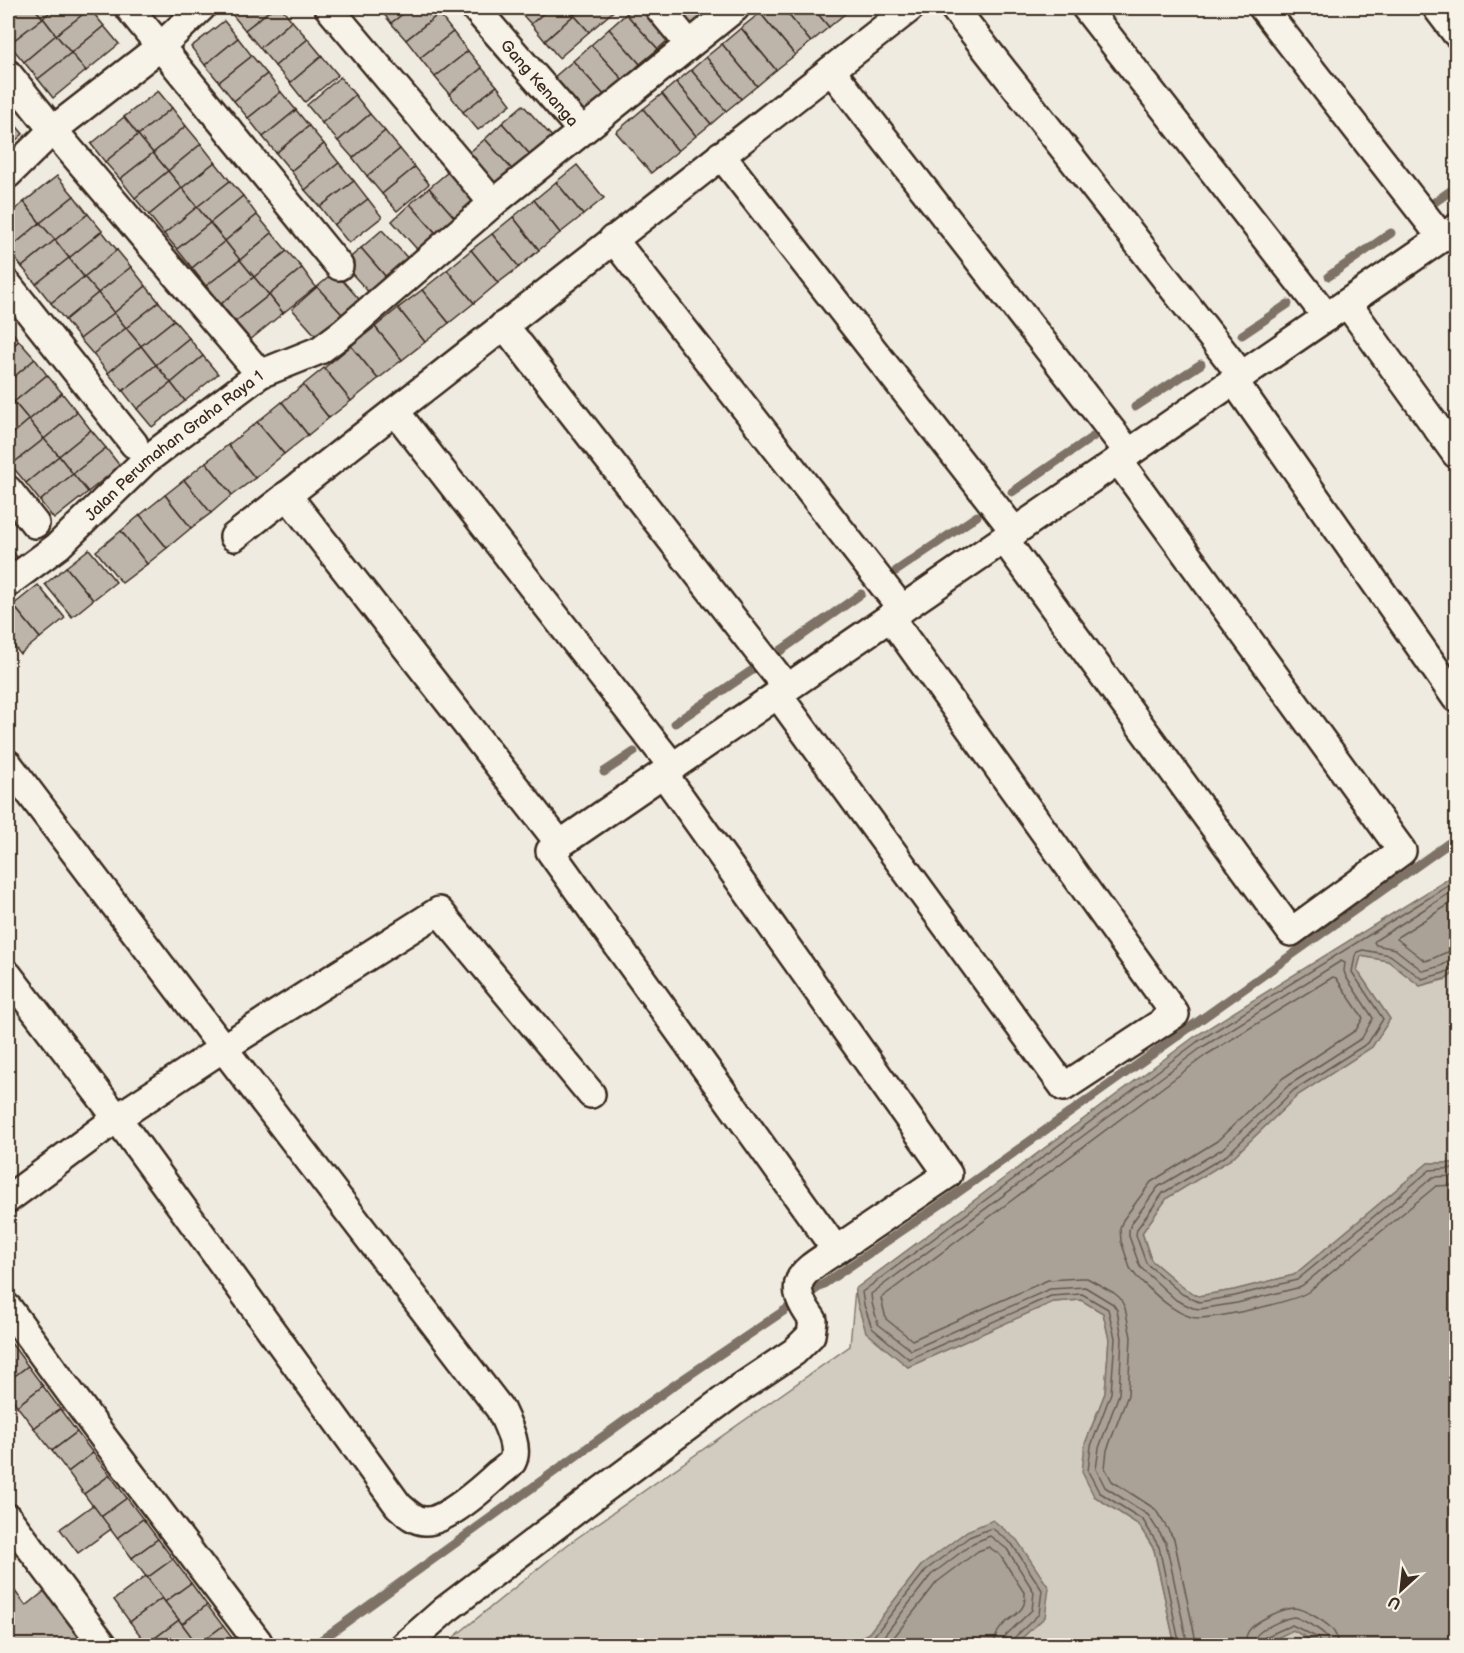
<svg xmlns="http://www.w3.org/2000/svg" width="1464" height="1653" viewBox="0 0 1464 1653" font-family="'Balsamiq Sans',sans-serif">
<style>
.green{fill:#d1cbc0;stroke:#867a6f;stroke-width:1.5}
.water{fill:#aaa296;stroke:#7e7266;stroke-width:1.5}
.lines{fill:none;stroke-linecap:round;stroke-linejoin:round}
.shore{stroke:#675a4e;stroke-width:1.5}
.stream{stroke:#7e7266;stroke-width:9}
.building{fill:#bdb5aa;stroke:#3b2a1e;stroke-width:1.5}
.street-casing{stroke:#3b2a1e;stroke-width:32}
.street{stroke:#f7f3e8;stroke-width:27}
.labels{text-anchor:middle;stroke-width:4.5;stroke-linejoin:round;paint-order:stroke}
.street-label{font-size:16px;fill:#3b2a1e;stroke:#f7f3e8}
</style>
<rect width="100%" height="100%" fill="#efebe0"/>
<filter id="ink" filterUnits="userSpaceOnUse"><feTurbulence type="fractalNoise" baseFrequency=".0167" numOctaves="2"/><feDisplacementMap in="SourceGraphic" scale="12" xChannelSelector="R" yChannelSelector="G"/><feConvolveMatrix kernelMatrix="1 2 1 2 8 2 1 2 1" color-interpolation-filters="sRGB"/></filter>
<g filter="url(#ink)">
<g class="green">
<polygon points="1361,956 1388,961 1420,986 1447,979 1456,971 1456,1163 1428,1163 1294,1275 1234,1290 1198,1296 1185,1289 1151,1260 1142,1232 1167,1198 1231,1159 1298,1095 1372,1047 1390,1019 1357,970"/>
<polygon points="855,1289 858,1306 908,1367 1053,1302 1081,1300 1103,1313 1109,1339 1105,1393 1085,1444 1094,1496 1139,1525 1154,1550 1175,1645 1014,1645 1045,1617 921,1566 869,1633 847,1645 443,1646 567,1545 850,1346"/>
<polygon points="1293,1630 1319,1645 1266,1646 1268,1642"/>
</g>
<g class="water">
<polygon points="1456,874 1456,971 1447,978 1420,986 1388,961 1361,956 1357,970 1390,1019 1372,1047 1298,1095 1231,1159 1167,1198 1142,1233 1151,1260 1185,1289 1198,1296 1234,1290 1294,1275 1428,1163 1456,1163 1456,1645 1319,1645 1293,1630 1268,1642 1266,1645 1175,1645 1154,1549 1139,1525 1094,1496 1082,1472 1085,1444 1105,1393 1109,1339 1103,1313 1081,1300 1053,1302 908,1367 866,1332 858,1306 855,1289 1194,1037"/>
<polygon points="993,1520 1017,1540 1049,1588 1045,1617 1014,1645 847,1645 869,1633 921,1566 967,1531"/>
</g>
<g class="lines">
<g class="shore">
<polyline points="1456,889 1376,940 1374,942 1376,945 1395,949 1423,971 1441,966 1449,961 1456,959"/>
<path d="M1456 900 1399 936 1397 939 1425 961C1437 958 1445 951 1456 950"/>
<polyline points="1456,967 1452,968 1444,973 1422,979 1390,955 1363,950 1357,952 1355,956 1352,972 1383,1019 1368,1043 1294,1090 1227,1155 1163,1193 1137,1229 1136,1235 1146,1263 1182,1294 1199,1302 1235,1296 1297,1280 1430,1170 1456,1168"/>
<polyline points="859,1646 873,1637 926,1570 969,1537 992,1528 1012,1544 1042,1590 1039,1614 1013,1639 1011,1646"/>
<polyline points="874,1646 880,1641 931,1575 973,1543 990,1536 1007,1549 1034,1592 1032,1610 1006,1635 1003,1646"/>
<path d="M887 1646 937 1582 978 1551 989 1547 1000 1555 1025 1594C1025 1597 1025 1600 1024 1604 1019 1619 995 1621 994 1646"/>
<polyline points="1180,1646 1159,1547 1143,1520 1099,1492 1088,1471 1091,1446 1111,1393 1115,1338 1108,1309 1082,1294 1051,1296 909,1359 872,1328 864,1305 862,1292 1197,1042 1456,881"/>
<polyline points="1188,1646 1166,1543 1148,1515 1105,1487 1096,1469 1099,1448 1119,1394 1122,1338 1117,1310 1113,1304 1085,1287 1050,1289 911,1350 878,1324 872,1303 871,1294 1201,1048 1341,961 1345,963 1344,971 1346,977 1373,1018 1362,1038 1289,1085 1222,1149 1158,1187 1131,1224 1129,1230 1129,1236 1140,1267 1176,1300 1193,1308 1200,1309 1237,1303 1297,1288 1303,1285 1433,1177 1456,1176"/>
<path d="M1197 1646 1174 1539 1155 1509 1112 1481 1105 1468 1107 1450 1128 1395 1131 1337 1125 1308 1120 1298 1114 1293 1087 1278H1080L1048 1280 912 1340 886 1319 881 1298 1206 1055 1333 977 1336 978 1363 1018 1356 1030 1283 1078 1217 1141 1151 1182 1123 1220 1120 1228 1121 1241 1130 1268 1136 1276C1152 1291 1169 1310 1191 1317 1206 1322 1295 1301 1308 1292L1436 1186 1456 1185"/>
<path d="M1245 1646C1245 1639 1246 1633 1251 1628 1258 1620 1284 1608 1294 1608 1304 1609 1329 1623 1334 1632 1337 1636 1337 1640 1337 1646"/>
<path d="M1254 1646C1254 1640 1255 1636 1259 1633 1264 1628 1287 1617 1294 1617 1300 1618 1323 1631 1326 1636 1328 1640 1328 1641 1328 1646"/>
<polyline points="1261,1646 1262,1641 1265,1637 1292,1625 1318,1638 1321,1646"/>
</g>
<g class="stream">
<polyline points="1432,204 1456,187"/>
<polyline points="1329,276 1391,233"/>
<polyline points="1242,335 1288,304"/>
<polyline points="1135,407 1201,364"/>
<polyline points="1012,492 1094,436"/>
<polyline points="896,571 977,516"/>
<polyline points="780,651 861,594"/>
<polyline points="675,723 751,671"/>
<polyline points="604,772 634,752"/>
<polyline points="806,1296 950,1198 1456,838"/>
<polyline points="313,1646 670,1388 794,1304"/>
</g>
</g>
<g class="building">
<polygon points="17,8 34,8 43,18 9,44 8,42 8,15"/>
<polygon points="34,8 55,8 43,18"/>
<polygon points="55,8 89,8 90,9 56,35 43,18"/>
<polygon points="238,8 273,8 245,30 231,13"/>
<polygon points="273,8 282,8 292,21 260,48 245,30"/>
<polygon points="379,8 411,8 391,23"/>
<polygon points="411,8 433,8 439,14 406,40 391,23"/>
<polygon points="516,8 550,8 531,24"/>
<polygon points="550,8 567,8 574,15 545,41 531,24"/>
<polygon points="583,8 617,8 589,32 574,15"/>
<polygon points="633,8 653,8 676,33 658,49 626,14"/>
<polygon points="671,8 702,8 710,16 692,31"/>
<polygon points="767,8 783,8 811,42 795,55 760,13"/>
<polygon points="783,8 813,8 829,27 811,42"/>
<polygon points="813,8 842,8 846,13 829,27"/>
<polygon points="90,9 104,26 71,53 56,35"/>
<polygon points="760,13 795,55 776,70 741,28"/>
<polygon points="439,14 453,32 420,58 406,40"/>
<polygon points="626,14 658,49 640,64 609,29"/>
<polygon points="574,15 589,32 559,58 545,41"/>
<polygon points="43,18 56,35 24,62 9,44"/>
<polygon points="224,21 238,38 205,65 191,47"/>
<polygon points="292,21 308,39 275,66 260,48"/>
<polygon points="104,26 119,44 86,71 71,53"/>
<polygon points="741,28 776,70 757,86 722,44"/>
<polygon points="609,29 640,64 623,80 591,45"/>
<polygon points="453,32 468,51 435,77 420,58"/>
<polygon points="56,35 71,53 38,79 24,62"/>
<polygon points="238,38 252,56 219,82 205,65"/>
<polygon points="308,39 322,56 290,83 275,66"/>
<polygon points="722,44 757,86 741,99 706,57"/>
<polygon points="591,45 623,80 605,96 573,61"/>
<polygon points="468,51 482,68 449,94 435,77"/>
<polygon points="71,53 86,71 53,98 38,79"/>
<polygon points="252,56 267,74 234,101 219,82"/>
<polygon points="322,56 338,75 305,102 290,83"/>
<polygon points="706,57 741,99 726,111 691,70"/>
<polygon points="573,61 605,96 585,114 553,78"/>
<polygon points="482,68 497,86 463,112 449,94"/>
<polygon points="691,70 726,111 711,124 676,82"/>
<polygon points="267,74 281,92 248,118 234,101"/>
<polygon points="340,77 355,95 322,123 307,105"/>
<polygon points="676,82 711,124 696,136 662,94"/>
<polygon points="497,86 511,104 478,130 463,112"/>
<polygon points="158,91 172,108 138,135 124,117"/>
<polygon points="281,92 296,110 263,137 248,118"/>
<polygon points="662,94 696,136 678,151 643,109"/>
<polygon points="355,95 370,114 338,141 322,123"/>
<polygon points="523,105 555,140 534,159 502,123"/>
<polygon points="172,108 186,126 153,153 138,135"/>
<polygon points="643,109 678,151 651,173 616,132"/>
<polygon points="296,110 309,126 276,153 263,137"/>
<polygon points="370,114 385,131 353,158 338,141"/>
<polygon points="8,116 23,134 8,147"/>
<polygon points="124,117 138,135 105,162 91,144"/>
<polygon points="502,123 534,159 516,174 485,139"/>
<polygon points="186,126 201,144 168,171 153,153"/>
<polygon points="309,126 324,144 291,171 276,153"/>
<polygon points="385,131 400,149 367,176 353,158"/>
<polygon points="138,135 153,153 120,179 105,162"/>
<polygon points="485,139 516,174 496,192 464,157"/>
<polygon points="201,144 215,162 182,188 168,171"/>
<polygon points="324,144 339,163 305,190 291,171"/>
<polygon points="400,149 415,167 382,194 367,176"/>
<polygon points="153,153 168,171 135,198 120,179"/>
<polygon points="215,162 230,181 197,207 182,188"/>
<polygon points="339,163 354,181 320,207 305,190"/>
<polygon points="577,165 604,198 583,215 556,182"/>
<polygon points="415,167 429,184 397,211 382,194"/>
<polygon points="168,171 182,188 149,215 135,198"/>
<polygon points="448,172 479,207 460,224 429,188"/>
<polygon points="57,176 74,196 40,223 24,202"/>
<polygon points="230,181 243,196 210,223 197,207"/>
<polygon points="354,181 368,199 334,225 320,207"/>
<polygon points="556,182 583,215 560,233 534,200"/>
<polygon points="182,188 197,207 164,234 149,215"/>
<polygon points="429,188 460,224 442,240 410,204"/>
<polygon points="74,196 88,214 55,240 40,223"/>
<polygon points="243,196 257,215 225,241 210,223"/>
<polygon points="368,199 382,217 349,243 334,225"/>
<polygon points="534,200 560,233 539,250 513,217"/>
<polygon points="24,202 40,223 8,250 8,215"/>
<polygon points="410,204 442,240 423,256 392,221"/>
<polygon points="197,207 210,223 177,249 164,234"/>
<polygon points="88,214 102,231 69,258 55,240"/>
<polygon points="257,215 272,233 240,260 225,241"/>
<polygon points="513,217 539,250 519,267 492,234"/>
<polygon points="40,223 55,240 22,267 8,250"/>
<polygon points="210,223 225,241 192,268 177,249"/>
<polygon points="382,230 414,265 392,284 361,248"/>
<polygon points="102,231 117,250 84,277 69,258"/>
<polygon points="272,233 287,251 254,277 240,260"/>
<polygon points="492,234 519,267 498,283 471,250"/>
<polygon points="55,240 69,258 36,284 22,267"/>
<polygon points="225,241 240,260 206,286 192,268"/>
<polygon points="361,248 392,284 375,299 343,264"/>
<polygon points="117,250 131,267 98,293 84,277"/>
<polygon points="471,250 498,283 474,303 447,270"/>
<polygon points="287,251 302,268 269,295 254,277"/>
<polygon points="69,258 84,277 51,303 36,284"/>
<polygon points="240,260 254,277 221,304 206,286"/>
<polygon points="131,267 146,286 114,313 98,293"/>
<polygon points="302,268 316,287 283,313 269,295"/>
<polygon points="447,270 474,303 449,323 422,290"/>
<polygon points="335,272 366,307 349,322 317,287"/>
<polygon points="84,277 98,293 65,320 51,303"/>
<polygon points="254,277 269,295 235,322 221,304"/>
<polygon points="146,286 159,302 126,328 114,313"/>
<polygon points="317,287 349,322 324,345 292,309"/>
<polygon points="422,290 449,323 425,342 398,308"/>
<polygon points="98,293 114,313 80,339 65,320"/>
<polygon points="269,295 283,313 250,340 235,322"/>
<polygon points="159,302 174,320 141,346 126,328"/>
<polygon points="398,308 425,342 402,360 375,327"/>
<polygon points="114,313 126,328 93,354 80,339"/>
<polygon points="174,320 189,338 156,365 141,346"/>
<polygon points="8,326 19,341 8,350"/>
<polygon points="375,327 402,360 378,379 351,346"/>
<polygon points="126,328 141,346 108,373 93,354"/>
<polygon points="189,338 203,356 171,383 156,365"/>
<polygon points="19,341 35,359 8,382 8,350"/>
<polygon points="141,346 156,365 123,391 108,373"/>
<polygon points="351,346 378,379 351,401 324,368"/>
<polygon points="203,356 218,374 185,401 171,383"/>
<polygon points="35,359 47,375 14,402 8,394 8,382"/>
<polygon points="156,365 171,383 137,409 123,391"/>
<polygon points="324,368 351,401 329,418 303,385"/>
<polygon points="47,375 62,393 29,420 14,402"/>
<polygon points="171,383 185,401 152,427 137,409"/>
<polygon points="303,385 329,418 308,435 282,402"/>
<polygon points="62,393 77,412 44,439 29,420"/>
<polygon points="14,402 29,420 8,438 8,407"/>
<polygon points="282,402 308,435 284,454 257,422"/>
<polygon points="77,412 91,430 59,456 44,439"/>
<polygon points="29,420 44,439 11,465 8,461 8,438"/>
<polygon points="257,422 284,454 255,478 228,445"/>
<polygon points="91,430 106,448 73,474 59,456"/>
<polygon points="44,439 59,456 26,483 11,465"/>
<polygon points="228,445 255,478 232,495 206,462"/>
<polygon points="106,448 120,466 88,492 73,474"/>
<polygon points="59,456 73,474 40,501 26,483"/>
<polygon points="206,462 232,495 211,513 184,480"/>
<polygon points="73,474 88,492 54,519 40,501"/>
<polygon points="184,480 211,513 191,528 165,495"/>
<polygon points="165,495 191,528 167,548 140,515"/>
<polygon points="140,515 167,548 147,564 121,531"/>
<polygon points="121,531 147,564 122,583 96,551"/>
<polygon points="8,545 17,557 8,565"/>
<polygon points="89,549 116,582 93,600 66,567"/>
<polygon points="66,567 93,600 72,617 45,584"/>
<polygon points="38,585 65,618 40,638 13,605"/>
<polygon points="13,605 40,638 20,654 8,638 8,610"/>
<polygon points="11,1343 28,1366 8,1381 8,1345"/>
<polygon points="28,1366 43,1386 17,1406 8,1392 8,1381"/>
<polygon points="43,1386 60,1409 34,1428 17,1406"/>
<polygon points="60,1409 77,1432 52,1451 34,1428"/>
<polygon points="77,1432 93,1453 68,1472 52,1451"/>
<polygon points="93,1453 110,1475 84,1494 68,1472"/>
<polygon points="110,1475 127,1498 101,1517 84,1494"/>
<polygon points="127,1498 143,1519 117,1538 101,1517"/>
<polygon points="93,1505 111,1529 78,1553 60,1529"/>
<polygon points="143,1519 158,1539 132,1558 117,1538"/>
<polygon points="158,1539 173,1559 147,1578 132,1558"/>
<polygon points="173,1559 191,1583 165,1602 147,1578"/>
<polygon points="146,1576 162,1598 130,1622 114,1600"/>
<polygon points="8,1582 26,1606 46,1590 89,1646 8,1646"/>
<polygon points="191,1583 207,1605 182,1624 165,1602"/>
<polygon points="162,1598 179,1620 147,1644 130,1622"/>
<polygon points="207,1605 223,1626 197,1645 182,1624"/>
<polygon points="179,1620 194,1640 186,1646 148,1646 147,1644"/>
<polygon points="223,1626 238,1646 198,1646 197,1645"/>
</g>
<g class="lines">
<g class="street-casing">
<g id="street">
<polyline points="129,8 339,266"/>
<polyline points="329,8 493,203"/>
<path id="s1" d="M475 8 582 131"/>
<polyline points="659,8 689,44"/>
<polyline points="954,8 1242,376"/>
<polyline points="1086,8 1327,317"/>
<polyline points="1263,8 1442,238"/>
<polyline points="1437,8 1456,33"/>
<polyline points="831,70 1129,453"/>
<polyline points="8,74 53,130 260,374"/>
<polyline points="721,155 1015,532"/>
<polyline points="8,174 53,130 161,46 201,8"/>
<polyline points="613,239 902,609"/>
<polyline points="8,285 134,444"/>
<polyline points="1347,303 1456,454"/>
<polyline points="504,325 787,688"/>
<polyline points="1234,381 1456,698"/>
<polyline points="395,411 673,767"/>
<polyline points="8,490 35,524"/>
<polyline points="287,495 560,844"/>
<polyline points="234,537 910,8"/>
<polyline points="1004,539 1291,932 1402,851 1118,460"/>
<path id="s2" d="M8 583 58 546 145 461 260 374 320 350 344 332 493 203 735 8"/>
<polyline points="778,695 1064,1087 1175,1014 890,617"/>
<path d="M8 764 223 1048 500 1409C506 1422 520 1447 512 1462 509 1466 502 1471 498 1474 484 1487 444 1523 425 1521 414 1521 406 1512 398 1505L117 1118 8 975"/>
<polyline points="663,773 948,1174 836,1250"/>
<polyline points="8,1199 117,1118 223,1048 439,911 591,1094"/>
<polyline points="8,1308 103,1437 258,1642"/>
<polyline points="8,1518 104,1646"/>
<path d="M404 1646 445 1610 601 1491 737 1390 794 1352 811 1335 813 1320C783 1280 803 1272 836 1250L550 851 1456 228"/>
</g>
</g>
<use href="#street" class="street"/>
</g>
</g>
<g class="labels">
<g class="street-label">
<text dy="6" stroke="none"><textPath href="#s1" startOffset="99">Gang Kenanga</textPath></text>
<text dy="6" stroke="none"><textPath href="#s2" startOffset="216">Jalan Perumahan Graha Raya 1</textPath></text>
</g>
</g>
<rect width="1464" height="1653" fill="none" stroke="#f7f3e8" stroke-width="30"/>
<rect x="15" y="15" width="1434" height="1623" fill="none" stroke="#3b2a1e" stroke-width="2" filter="url(#ink)"/>
<g transform="translate(1401 1590) rotate(207)" stroke="#f7f3e8" stroke-width="4.5" paint-order="stroke">
<path d="M0-4.5L10 22L0 15L-10 22Z" fill="#3b2a1e"/>
<text y="-9" font-size="16" font-weight="bold" text-anchor="middle" fill="#3b2a1e">U</text>
</g>
</svg>
